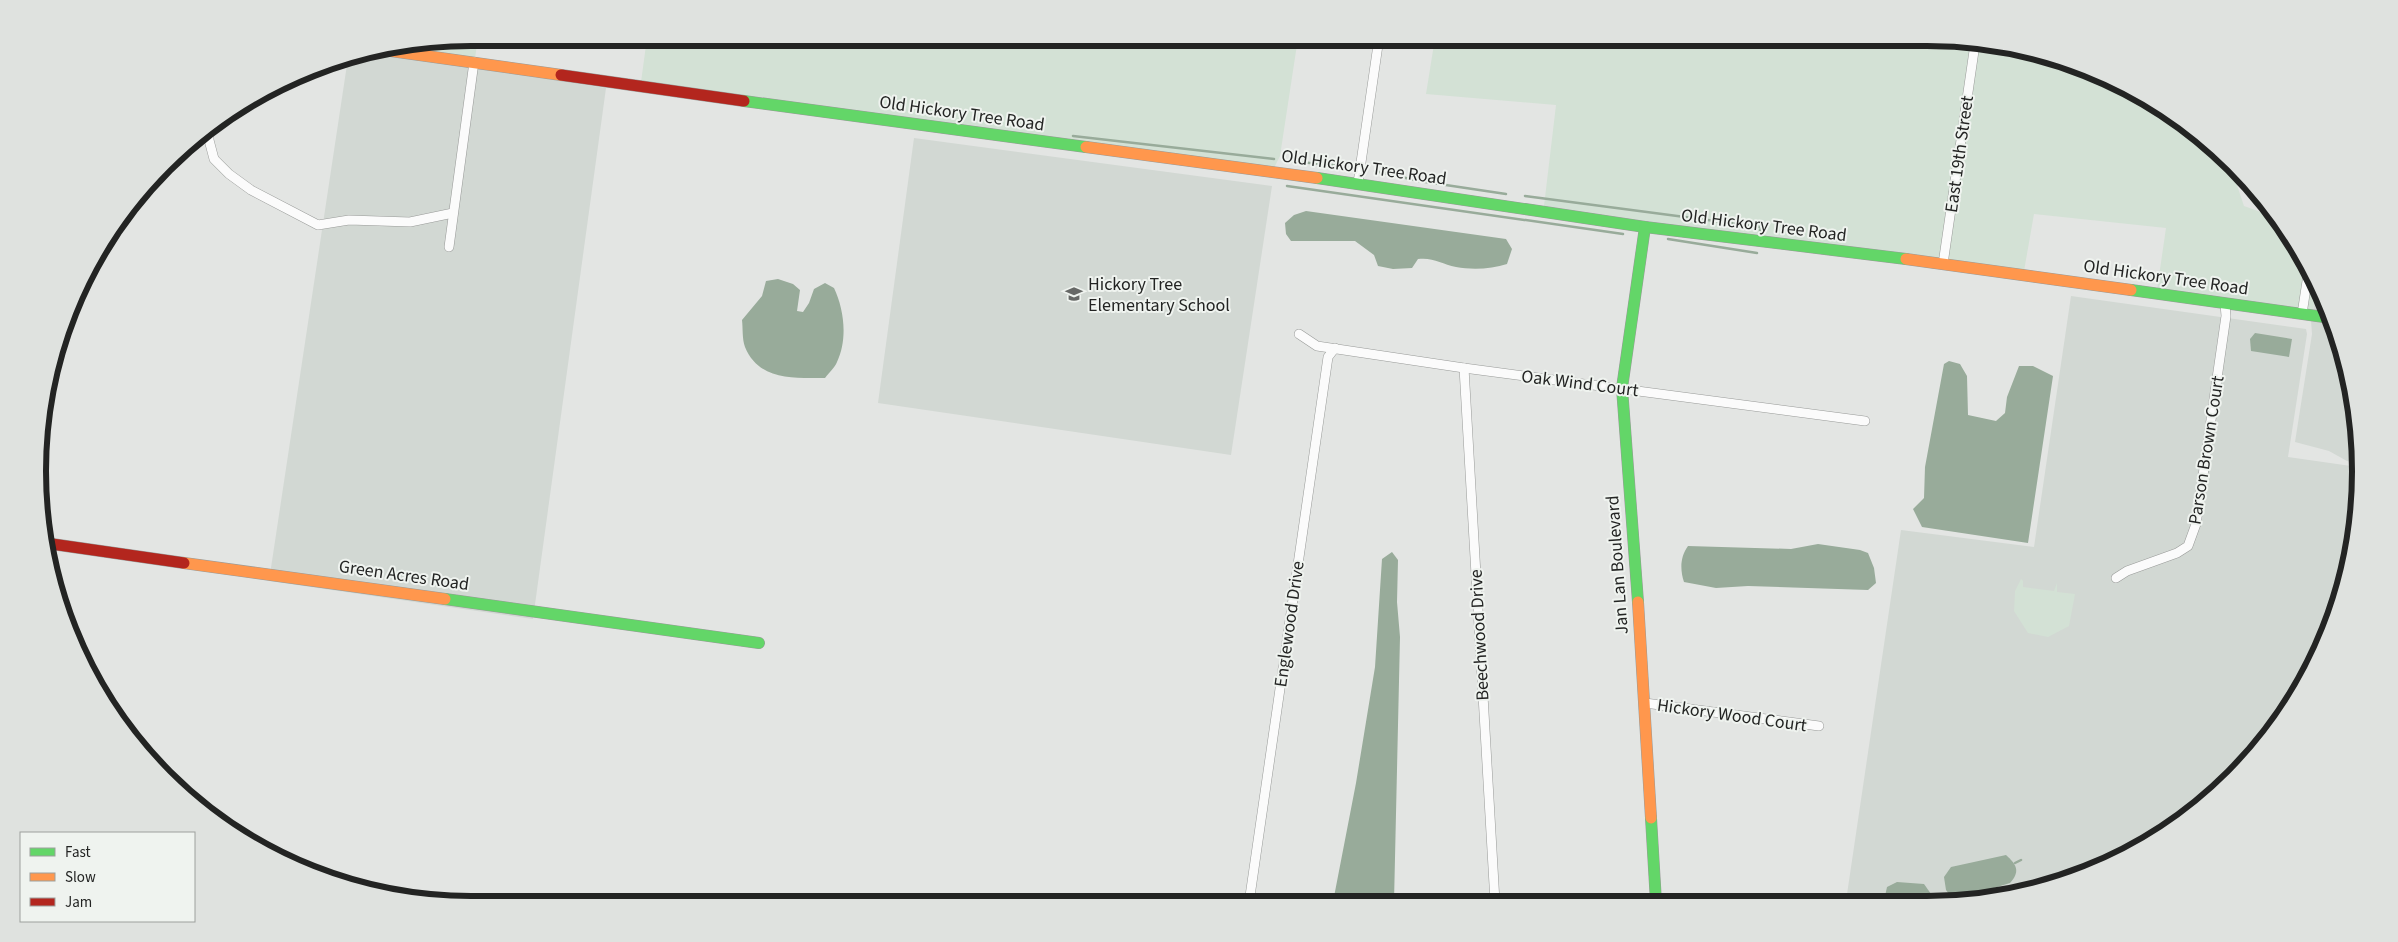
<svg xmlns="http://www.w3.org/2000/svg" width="2398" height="942" viewBox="0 0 2398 942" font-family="'Source Sans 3',sans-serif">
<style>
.built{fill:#d2d8d3}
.green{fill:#d3e1d5}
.water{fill:#98ab9a}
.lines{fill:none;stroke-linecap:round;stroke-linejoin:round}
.stream{stroke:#98ab9a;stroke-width:2.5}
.street-casing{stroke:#989a98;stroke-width:10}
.fast-casing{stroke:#989a98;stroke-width:12}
.slow-casing{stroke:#989a98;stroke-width:12}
.jam-casing{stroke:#989a98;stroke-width:12}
.street{stroke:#fbfbfb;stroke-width:9}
.fast{stroke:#63d668;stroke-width:11}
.slow{stroke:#ff974d;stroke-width:11}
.jam{stroke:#b3261e;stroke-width:11}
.labels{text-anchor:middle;stroke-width:4;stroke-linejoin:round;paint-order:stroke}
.street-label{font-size:18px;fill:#232423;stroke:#eff3ef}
.poi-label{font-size:18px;fill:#232423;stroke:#eff3ef;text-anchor:start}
.rim{fill:none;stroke:#232423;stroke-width:6}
</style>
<rect width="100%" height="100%" fill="#e3e5e3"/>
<g class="built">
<polygon points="376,53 606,88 533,619 269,581 348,58"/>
<polygon points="914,138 1272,186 1231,455 878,403"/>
<polygon points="2317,285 2329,313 2313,311"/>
<polygon points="2071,296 2306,329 2307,334 2288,457 2358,467 2360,500 2346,583 2302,688 2213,797 2118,860 1984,901 1846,901 1901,530 2034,547"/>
<polygon points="2311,320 2334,323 2338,332 2357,415 2358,463 2347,461 2329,451 2295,442 2312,334"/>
</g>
<g class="green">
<polygon points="471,38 478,38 475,58 407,48"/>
<polygon points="647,38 1298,38 1280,156 1274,168 641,82"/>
<polygon points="1435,38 1927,38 2039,52 2119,82 2191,127 2238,172 2237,185 2244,206 2269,215 2272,212 2303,255 2317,285 2313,311 2157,290 2166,228 2034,214 2024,271 1646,223 1544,206 1556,105 1426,94"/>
<polygon points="2021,579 2023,581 2023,587 2054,591 2057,583 2057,592 2075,594 2069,626 2048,637 2028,633 2014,611 2015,591"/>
</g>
<g class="water">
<path d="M1306 211 1506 239 1512 249 1507 264C1492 269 1472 270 1456 267 1442 264 1433 257 1418 259L1412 268 1393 269 1378 266 1374 255 1355 241H1291L1286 234 1285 223 1294 215Z"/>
<path d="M778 279 793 284 800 290 797 311 803 312 809 303 814 289 825 283 834 288C844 309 848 339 837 362 835 367 829 373 825 378 794 378 759 381 745 347 742 339 743 328 742 320L762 296 766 281Z"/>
<polygon points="2255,333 2292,339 2289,357 2251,351 2250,339"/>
<polygon points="1949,361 1960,364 1967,376 1968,415 1996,421 2005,413 2007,397 2019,366 2033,366 2053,376 2028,543 1922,527 1913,509 1924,498 1925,467 1944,364"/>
<path d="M1818 544 1860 550 1868 553 1874 568 1876 583 1868 590 1748 586 1716 588 1684 582C1680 570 1680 557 1688 546L1791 549Z"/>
<polygon points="1392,552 1398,560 1397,602 1400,637 1394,902 1333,902 1356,783 1375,667 1382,559"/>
<path d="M2006 855C2016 864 2021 871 2010 883L1958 899 1952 898 1946 890 1944 877 1951 867Z"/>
<polygon points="1897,882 1924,884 1936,901 1884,901 1887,887"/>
</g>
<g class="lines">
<g class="stream">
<polyline points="1073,136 1274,159"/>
<polyline points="1288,161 1343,166"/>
<polyline points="1375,171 1419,181 1506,194"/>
<polyline points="1287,186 1623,234"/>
<polyline points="1525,196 1761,227 1760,231"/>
<polyline points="1668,239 1757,253"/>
<polyline points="2015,863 2021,860"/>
</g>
<g class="street-casing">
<g id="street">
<polyline points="209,128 209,140 214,159 229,174 251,190 318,225 349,220 410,222 453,213"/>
<polyline points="1358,183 1379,38"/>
<polyline points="449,247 474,62"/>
<polyline points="1943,264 1975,44"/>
<polyline points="2302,314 2309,268"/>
<polyline points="1299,334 1317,346 1464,368 1865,421"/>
<polyline points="1464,368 1495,902"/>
<polyline points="2116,578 2127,571 2177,553 2188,546 2196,524 2226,316 2225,304"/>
<polyline points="1645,703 1819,726"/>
<polyline points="1249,903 1328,357 1335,348"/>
</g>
</g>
<g class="fast-casing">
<g id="fast">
<polyline points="744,101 1086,147"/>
<polyline points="1317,178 1645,227 1906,259"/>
<polyline points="2131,290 2331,318"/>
<polyline points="445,599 759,643"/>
<polyline points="1638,602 1622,388 1645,227"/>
<polyline points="1651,818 1656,902"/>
</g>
</g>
<g class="slow-casing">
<g id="slow">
<polyline points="391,51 561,75"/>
<polyline points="1086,147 1317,178"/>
<polyline points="1906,259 2131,290"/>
<polyline points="184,563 445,599"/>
<polyline points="1638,602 1651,818"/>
</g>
</g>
<g class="jam-casing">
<g id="jam">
<polyline points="561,75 744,101"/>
<polyline points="45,543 184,563"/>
</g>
</g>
<use href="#street" class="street"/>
<use href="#fast" class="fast"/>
<use href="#slow" class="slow"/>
<use href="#jam" class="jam"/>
</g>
<defs>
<g id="school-bare" transform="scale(1.35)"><path d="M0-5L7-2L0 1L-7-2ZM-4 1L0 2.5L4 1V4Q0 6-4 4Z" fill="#666866" stroke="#eff3ef" stroke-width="2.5" paint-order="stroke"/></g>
</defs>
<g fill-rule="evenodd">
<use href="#school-bare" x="1074" y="294"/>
</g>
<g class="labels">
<g class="street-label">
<text transform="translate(962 113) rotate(8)" y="6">Old Hickory Tree Road</text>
<text transform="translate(1959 154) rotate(-82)" y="6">East 19th Street</text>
<text transform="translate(1364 167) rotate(8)" y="6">Old Hickory Tree Road</text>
<text transform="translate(1764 225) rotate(7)" y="6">Old Hickory Tree Road</text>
<text transform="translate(2166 277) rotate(8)" y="6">Old Hickory Tree Road</text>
<text transform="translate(1580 383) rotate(7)" y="6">Oak Wind Court</text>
<text transform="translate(2206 450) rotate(-81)" y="6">Parson Brown Court</text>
<text transform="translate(1617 565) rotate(-94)" y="6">Jan Lan Boulevard</text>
<text transform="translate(404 575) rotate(8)" y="6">Green Acres Road</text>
<text transform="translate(1289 624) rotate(-82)" y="6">Englewood Drive</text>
<text transform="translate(1479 635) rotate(-93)" y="6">Beechwood Drive</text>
<text transform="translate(1732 715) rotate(8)" y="6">Hickory Wood Court</text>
</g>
<g class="poi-label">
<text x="1088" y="290">Hickory Tree<tspan x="1088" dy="21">Elementary School</tspan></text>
</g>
</g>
<path d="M0 0H2398V942H0ZM471 46H1927A425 425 0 0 1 2352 471V471A425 425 0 0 1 1927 896H471A425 425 0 0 1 46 471V471A425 425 0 0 1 471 46Z" fill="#dfe2df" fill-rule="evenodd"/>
<path class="rim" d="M471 46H1927A425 425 0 0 1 2352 471V471A425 425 0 0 1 1927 896H471A425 425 0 0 1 46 471V471A425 425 0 0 1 471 46Z"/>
<rect x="20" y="832" width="175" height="90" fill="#eff3ef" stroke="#9da09d"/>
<rect x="30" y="848" width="25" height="8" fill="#63d668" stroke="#9da09d"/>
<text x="65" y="857" font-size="15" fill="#232423">Fast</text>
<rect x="30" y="873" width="25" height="8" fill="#ff974d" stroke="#9da09d"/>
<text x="65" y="882" font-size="15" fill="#232423">Slow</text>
<rect x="30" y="898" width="25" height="8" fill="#b3261e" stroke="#9da09d"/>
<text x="65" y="907" font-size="15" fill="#232423">Jam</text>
</svg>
